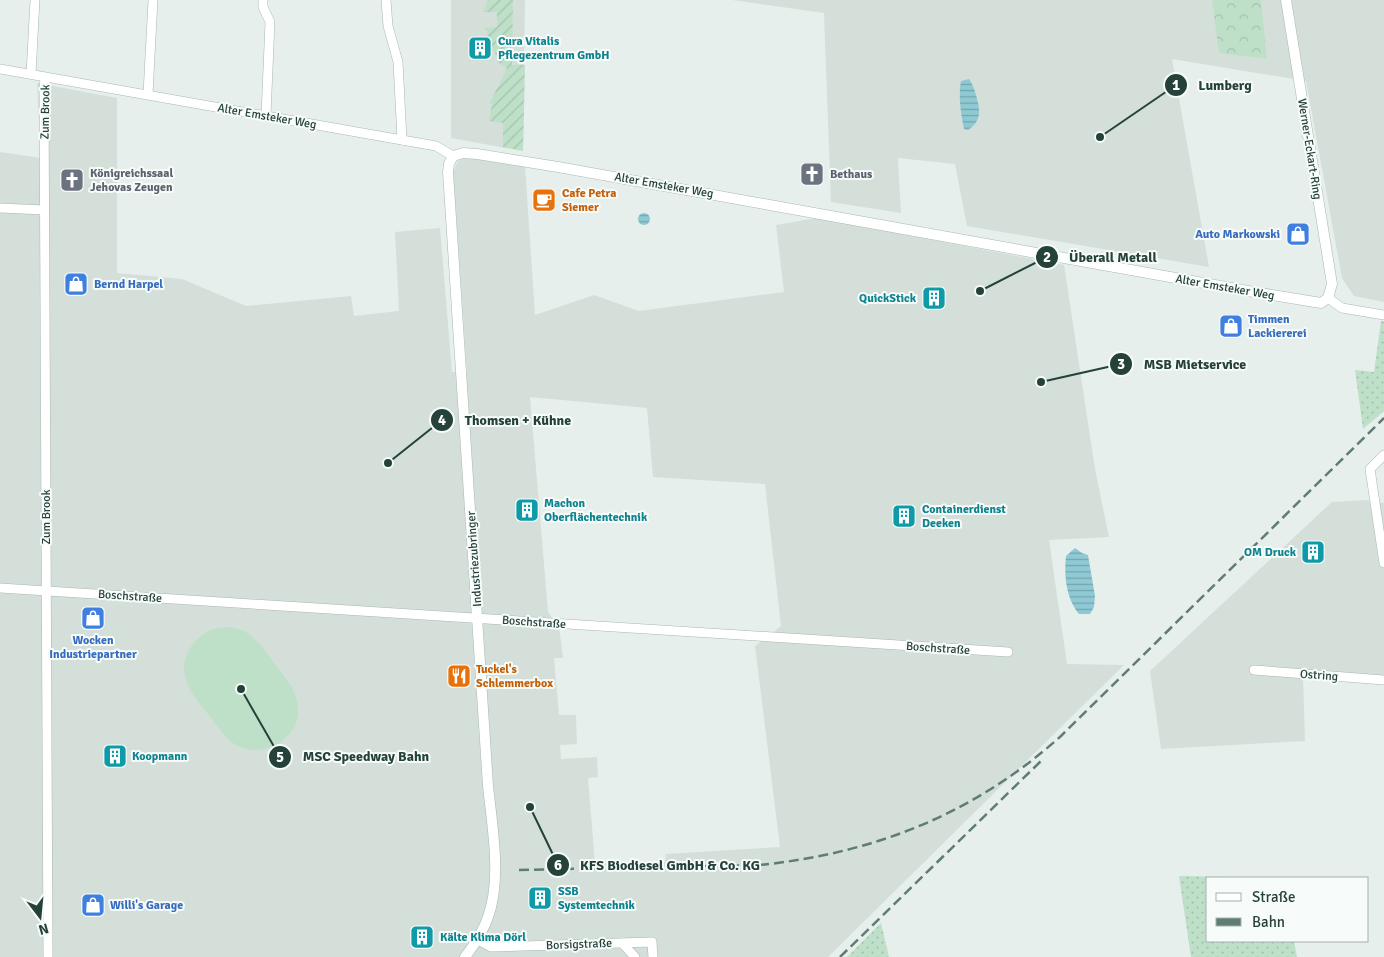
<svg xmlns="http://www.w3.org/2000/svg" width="1384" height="957" viewBox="0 0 1384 957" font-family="Signika,sans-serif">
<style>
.built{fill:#d4dfda;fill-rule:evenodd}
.grass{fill:url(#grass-dots)}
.forest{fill:url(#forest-crowns)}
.garden{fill:url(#garden-furrows)}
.pitch{fill:#bfe0c8}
.water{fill:url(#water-rules)}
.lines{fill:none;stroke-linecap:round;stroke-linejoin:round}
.minor-casing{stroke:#a8b8b2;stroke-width:10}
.tertiary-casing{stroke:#a8b8b2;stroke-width:11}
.minor{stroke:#fff;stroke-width:9}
.tertiary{stroke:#fff;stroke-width:10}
.rail{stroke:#5f7d75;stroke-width:2.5;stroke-dasharray:10 5;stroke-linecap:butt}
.labels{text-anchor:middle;stroke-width:4;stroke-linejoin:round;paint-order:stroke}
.culture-label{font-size:12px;font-weight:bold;fill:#0d838f;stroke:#f7fbf9;text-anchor:start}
.street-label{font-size:12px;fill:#24423a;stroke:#f7fbf9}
.worship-label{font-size:12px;font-weight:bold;fill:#5b616d;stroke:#f7fbf9;text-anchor:start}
.food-label{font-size:12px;font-weight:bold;fill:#c56008;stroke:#f7fbf9;text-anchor:start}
.shop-label{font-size:12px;font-weight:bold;fill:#366cbe;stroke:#f7fbf9;text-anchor:start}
.leader{fill:none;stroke:#24423a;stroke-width:2}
.callout-dot{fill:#24423a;stroke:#f7fbf9;stroke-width:2}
.mark-label{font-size:15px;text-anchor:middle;font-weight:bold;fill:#fff}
.callout-label{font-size:14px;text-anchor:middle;font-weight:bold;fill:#24423a;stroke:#f7fbf9;stroke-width:4;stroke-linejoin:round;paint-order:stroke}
</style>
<defs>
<pattern id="grass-dots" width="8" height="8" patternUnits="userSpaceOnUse" patternTransform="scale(1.25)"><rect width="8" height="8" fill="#bfe0c8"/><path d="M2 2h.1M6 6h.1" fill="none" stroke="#a4c1ad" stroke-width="1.8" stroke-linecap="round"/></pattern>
<pattern id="forest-crowns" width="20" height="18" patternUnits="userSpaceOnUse" patternTransform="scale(1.25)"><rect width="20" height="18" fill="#bfe0c8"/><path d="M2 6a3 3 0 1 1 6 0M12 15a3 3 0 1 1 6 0" fill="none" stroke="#a4c1ad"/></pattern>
<pattern id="garden-furrows" width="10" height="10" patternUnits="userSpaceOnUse" patternTransform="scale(1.25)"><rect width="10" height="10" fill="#bfe0c8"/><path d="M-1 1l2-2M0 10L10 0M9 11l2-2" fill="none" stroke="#a4c1ad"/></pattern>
<pattern id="water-rules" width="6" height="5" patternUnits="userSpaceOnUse" patternTransform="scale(1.25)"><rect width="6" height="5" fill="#8ec9d4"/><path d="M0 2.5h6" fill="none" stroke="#74a5ad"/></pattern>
</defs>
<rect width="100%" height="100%" fill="#e6efeb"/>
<g class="built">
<polygon points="451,0 525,0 523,151 451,138"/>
<polygon points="732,0 1384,0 1384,302 1354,296 1342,278 1306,81 1172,59 1209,267 967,226 955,164 898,158 901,213 831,202 824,13"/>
<path d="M37 83 117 98V273L182 279 246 306 351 296 354 316 399 311 395 232 440 228 452 372H467L453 172 458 161 467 156 525 166 535 315 594 295 639 311 784 292 776 225 822 217 880 230 1064 265 1095 469 1109 537 1049 540 1067 664 1124 665 828 957H0V152L41 158ZM530 397 647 408 653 477 765 484 781 626 755 646 780 847 666 854 665 862 595 863 588 778 598 777 597 757 561 759 560 745 577 744 576 715H559L554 658H563L559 627 548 612Z"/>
<polygon points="1365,500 1384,503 1384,685 1303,678 1305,741 1161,749 1150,671 1332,502"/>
</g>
<g class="grass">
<polygon points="1381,321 1384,321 1384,411 1363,429 1355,370 1374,372"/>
<polygon points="1179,876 1283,878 1208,878 1208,941 1294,941 1297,957 1191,957"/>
<polygon points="881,923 889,957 847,957"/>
</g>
<polygon class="forest" points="1212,0 1261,0 1267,59 1219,53"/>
<polygon class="garden" points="488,0 513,0 512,65 525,65 523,151 503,147 503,123 489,121 492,104 490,103 507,68 499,63 485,28 497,27 497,12 483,12"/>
<path class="pitch" d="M228 627C234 628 241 629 246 632 258 640 266 651 274 663 287 680 303 697 297 720 294 730 288 737 279 743 267 751 254 752 240 747 227 742 219 728 211 718 202 706 190 694 186 680 179 660 192 639 210 630 215 628 222 628 228 627Z"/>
<g class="water">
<path d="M969 79C974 85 980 106 979 114 978 121 974 126 968 130L964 129C961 116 958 94 961 81Z"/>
<circle cx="644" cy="219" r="6"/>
<path d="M1075 548 1082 553 1088 555 1095 596 1094 607 1090 614H1079C1066 598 1064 576 1066 556Z"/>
</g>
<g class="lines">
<g class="minor-casing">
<g id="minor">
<polyline points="263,0 263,7 270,22 266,115"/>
<polyline points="386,0 388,26 398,62 402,140"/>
<polyline points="0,69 436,146 453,156"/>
<polyline points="31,74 35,0"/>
<polyline points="45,77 44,92 48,957"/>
<polyline points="148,94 153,0"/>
<polyline points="0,208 44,210"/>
<polyline points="1328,298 1342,308 1384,315"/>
<polyline points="1384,455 1370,469 1384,563"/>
<polyline points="0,588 1008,652"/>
<polyline points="1254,670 1384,680"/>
<polyline points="478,940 491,947 652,942 653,957"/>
<polyline points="622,943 635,957"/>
</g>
</g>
<g class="tertiary-casing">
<path id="tertiary" d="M465 957C475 944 483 932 488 917 502 879 492 825 488 786L448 172 449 164 453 156 463 153 477 154 558 167 1248 291 1321 303 1328 298 1332 284 1286 0"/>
</g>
<use href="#minor" class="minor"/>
<use href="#tertiary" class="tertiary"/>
<g class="rail">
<path d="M519 870 760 865C875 853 974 814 1061 736L1384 418"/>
<polyline points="840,957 1041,761"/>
</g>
</g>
<defs>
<g id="building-square" transform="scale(1.25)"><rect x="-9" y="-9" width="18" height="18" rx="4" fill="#0f9aa8" stroke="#f7fbf9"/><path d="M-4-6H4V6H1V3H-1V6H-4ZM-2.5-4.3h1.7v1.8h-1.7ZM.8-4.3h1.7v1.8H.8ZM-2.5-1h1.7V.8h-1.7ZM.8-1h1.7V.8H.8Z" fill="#fff"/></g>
<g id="church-square" transform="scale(1.25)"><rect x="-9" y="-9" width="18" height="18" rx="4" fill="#6b7280" stroke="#f7fbf9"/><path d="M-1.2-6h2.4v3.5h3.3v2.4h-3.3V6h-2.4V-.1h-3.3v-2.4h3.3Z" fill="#fff"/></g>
<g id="cafe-square" transform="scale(1.25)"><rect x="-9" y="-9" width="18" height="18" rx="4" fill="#e8710a" stroke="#f7fbf9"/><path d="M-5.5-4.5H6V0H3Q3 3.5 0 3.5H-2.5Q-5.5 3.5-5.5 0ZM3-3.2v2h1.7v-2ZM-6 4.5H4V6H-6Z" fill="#fff"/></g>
<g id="shop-square" transform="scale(1.25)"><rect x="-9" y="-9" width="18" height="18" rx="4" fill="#3f7fe0" stroke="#f7fbf9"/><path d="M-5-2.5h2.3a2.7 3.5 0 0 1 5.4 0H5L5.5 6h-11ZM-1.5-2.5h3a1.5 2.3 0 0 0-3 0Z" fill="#fff"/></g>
<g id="restaurant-square" transform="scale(1.25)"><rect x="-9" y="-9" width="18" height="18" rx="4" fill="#e8710a" stroke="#f7fbf9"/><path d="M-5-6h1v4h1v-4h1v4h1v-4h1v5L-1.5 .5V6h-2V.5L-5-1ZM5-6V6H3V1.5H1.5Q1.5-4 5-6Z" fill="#fff"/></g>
</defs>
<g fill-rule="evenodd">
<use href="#building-square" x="480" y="48"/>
<use href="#church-square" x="812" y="174"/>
<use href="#church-square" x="72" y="180"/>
<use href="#cafe-square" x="544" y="200"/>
<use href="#shop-square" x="1298" y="234"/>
<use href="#shop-square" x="76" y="284"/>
<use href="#building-square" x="934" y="298"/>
<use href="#shop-square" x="1231" y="326"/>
<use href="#building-square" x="527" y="510"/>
<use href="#building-square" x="904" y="516"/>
<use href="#building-square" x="1313" y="552"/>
<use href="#shop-square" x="93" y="618"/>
<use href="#restaurant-square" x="459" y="676"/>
<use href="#building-square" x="115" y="756"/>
<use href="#building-square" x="540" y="898"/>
<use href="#shop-square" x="93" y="905"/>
<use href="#building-square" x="422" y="937"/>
</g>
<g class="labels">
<g class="culture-label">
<text x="498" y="45">Cura Vitalis<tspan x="498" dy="14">Pflegezentrum GmbH</tspan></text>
<text x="916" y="302" text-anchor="end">QuickStick</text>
<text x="544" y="507">Machon<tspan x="544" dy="14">Oberflächentechnik</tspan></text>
<text x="922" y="513">Containerdienst<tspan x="922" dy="14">Deeken</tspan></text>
<text x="1296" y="556" text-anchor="end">OM Druck</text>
<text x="132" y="760">Koopmann</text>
<text x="558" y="895">SSB<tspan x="558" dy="14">Systemtechnik</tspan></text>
<text x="440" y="941">Kälte Klima Dörl</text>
</g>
<g class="street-label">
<text transform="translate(45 112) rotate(-89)" y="4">Zum Brook</text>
<text transform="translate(267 116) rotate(10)" y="4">Alter Emsteker Weg</text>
<text transform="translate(1310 149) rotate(81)" y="4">Werner-Eckart-Ring</text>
<text transform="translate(664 185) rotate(10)" y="4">Alter Emsteker Weg</text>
<text transform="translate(1225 287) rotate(10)" y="4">Alter Emsteker Weg</text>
<text transform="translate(46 517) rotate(-90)" y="4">Zum Brook</text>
<text transform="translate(474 559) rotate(-94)" y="4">Industriezubringer</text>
<text transform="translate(130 596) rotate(4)" y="4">Boschstraße</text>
<text transform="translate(534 622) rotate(4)" y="4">Boschstraße</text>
<text transform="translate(938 648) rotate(4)" y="4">Boschstraße</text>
<text transform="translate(1319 675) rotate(4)" y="4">Ostring</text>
<text transform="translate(579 944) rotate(-2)" y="4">Borsigstraße</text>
</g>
<g class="worship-label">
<text x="90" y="177">Königreichssaal<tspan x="90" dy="14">Jehovas Zeugen</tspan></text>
<text x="830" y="178">Bethaus</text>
</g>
<g class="food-label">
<text x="562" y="197">Cafe Petra<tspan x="562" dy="14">Siemer</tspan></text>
<text x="476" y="673">Tuckel's<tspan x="476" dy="14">Schlemmerbox</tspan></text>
</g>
<g class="shop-label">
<text x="1280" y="238" text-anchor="end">Auto Markowski</text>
<text x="94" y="288">Bernd Harpel</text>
<text x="1248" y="323">Timmen<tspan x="1248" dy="14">Lackiererei</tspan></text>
<text x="93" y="644" text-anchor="middle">Wocken<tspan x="93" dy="14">Industriepartner</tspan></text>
<text x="110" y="909">Willi's Garage</text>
</g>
</g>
<path class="leader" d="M1100 137L1176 85M980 291L1047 257M1041 382L1121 364M388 463L442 420M241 689L280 757M530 807L558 865"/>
<g class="callout-dot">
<circle cx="1100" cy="137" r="5"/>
<circle cx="980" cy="291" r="5"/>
<circle cx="1041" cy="382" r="5"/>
<circle cx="388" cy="463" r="5"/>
<circle cx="241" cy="689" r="5"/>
<circle cx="530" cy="807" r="5"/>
<circle cx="1176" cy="85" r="12"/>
<circle cx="1047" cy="257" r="12"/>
<circle cx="1121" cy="364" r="12"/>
<circle cx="442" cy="420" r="12"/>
<circle cx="280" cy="757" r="12"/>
<circle cx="558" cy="865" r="12"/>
</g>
<g class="mark-label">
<text x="1176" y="90">1</text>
<text x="1047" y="262">2</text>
<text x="1121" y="369">3</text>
<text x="442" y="425">4</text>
<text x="280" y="762">5</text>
<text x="558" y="870">6</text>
</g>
<g class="callout-label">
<text x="1225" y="90">Lumberg</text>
<text x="1113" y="262">Überall Metall</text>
<text x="1195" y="369">MSB Mietservice</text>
<text x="518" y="425">Thomsen + Kühne</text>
<text x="366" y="761">MSC Speedway Bahn</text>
<text x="670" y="870">KFS Biodiesel GmbH &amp; Co. KG</text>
</g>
<rect x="1206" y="877" width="162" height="65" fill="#f7fbf9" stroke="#a3b1ad"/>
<rect x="1216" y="893" width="25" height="8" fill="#ffffff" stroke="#a3b1ad"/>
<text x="1252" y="902" font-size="15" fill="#24423a">Straße</text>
<rect x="1216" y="918" width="25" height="8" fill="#5f7d75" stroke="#a3b1ad"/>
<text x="1252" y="927" font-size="15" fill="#24423a">Bahn</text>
<g transform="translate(40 917) rotate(164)" stroke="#f7fbf9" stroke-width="4" paint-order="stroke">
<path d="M0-4L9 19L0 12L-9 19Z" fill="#24423a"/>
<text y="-8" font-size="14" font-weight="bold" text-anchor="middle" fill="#24423a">N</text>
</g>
</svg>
